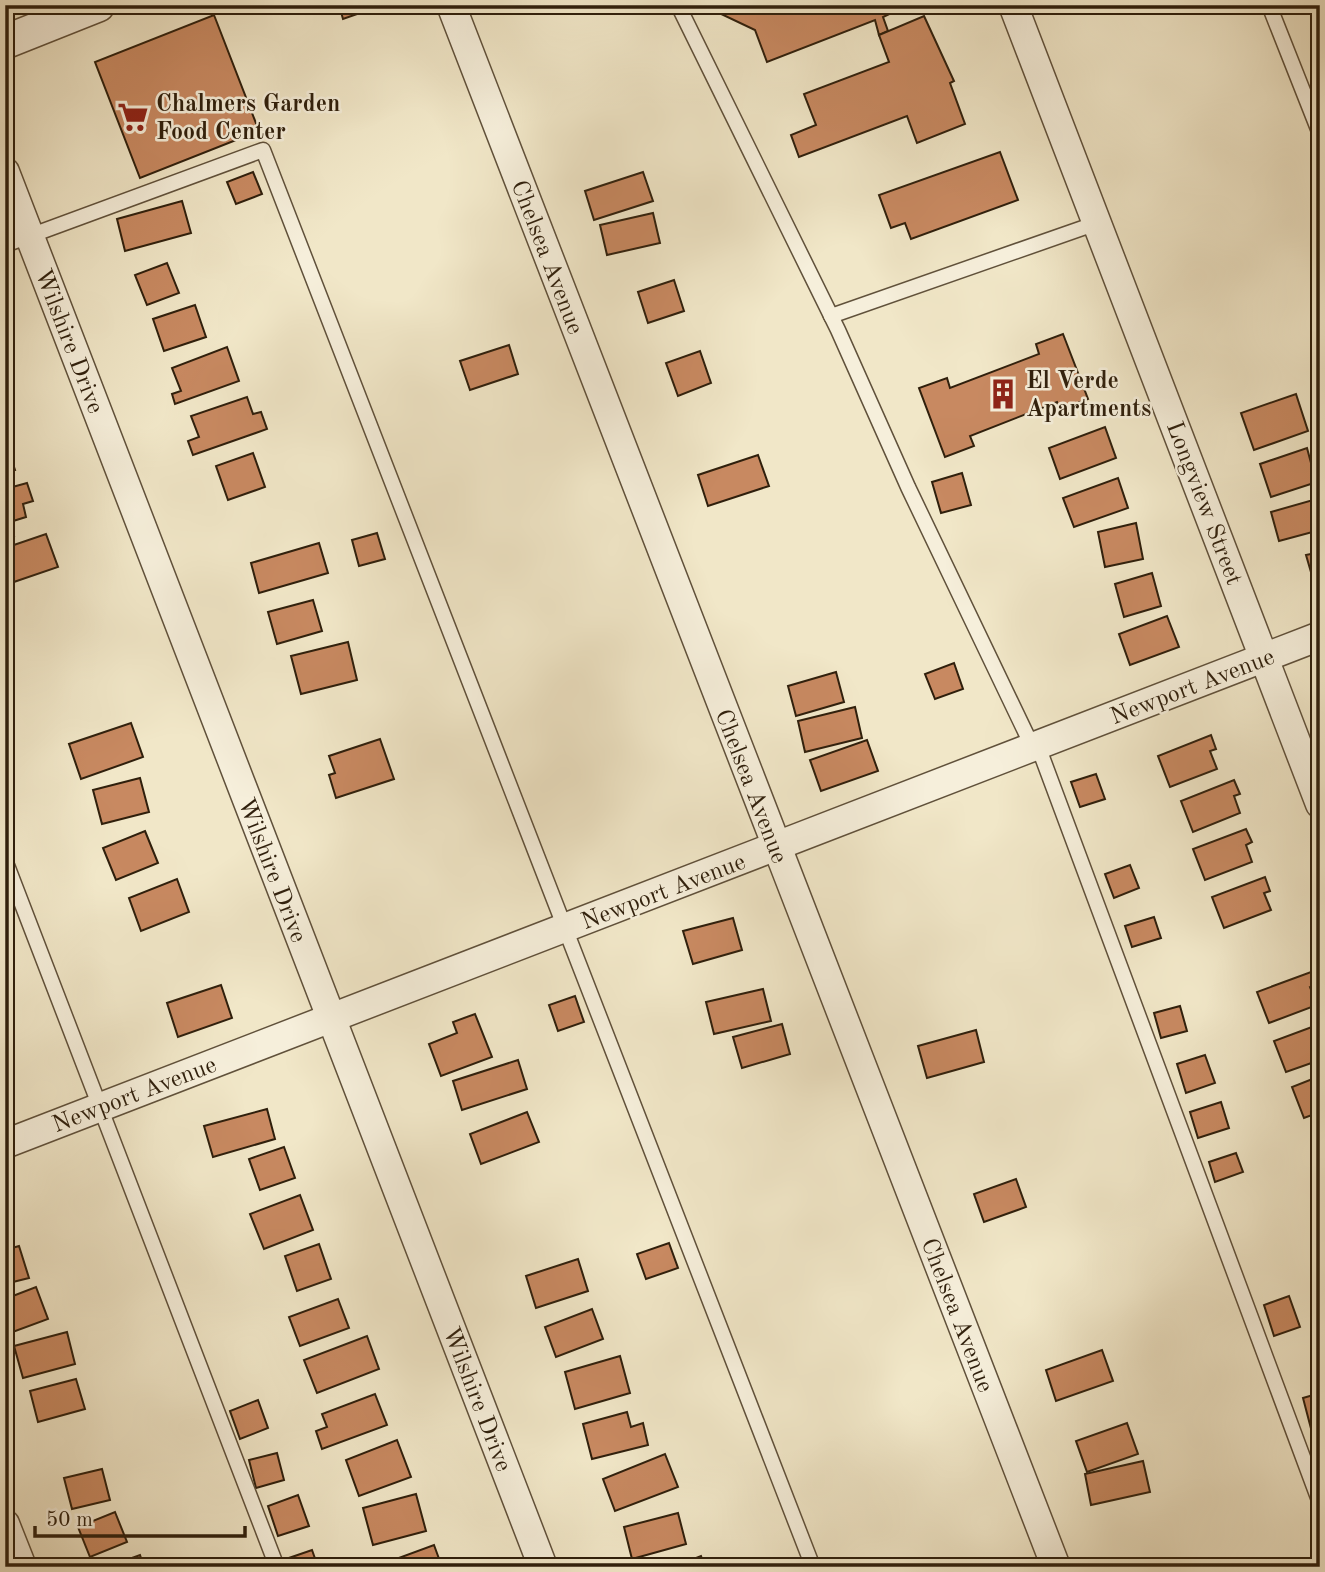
<svg xmlns="http://www.w3.org/2000/svg" width="1325" height="1572" viewBox="0 0 1325 1572" font-family="'Old Standard TT',serif">
<style>
.building{fill:#c88961;stroke:#2f1f0c;stroke-width:2}
.lines{fill:none;stroke-linecap:round;stroke-linejoin:round}
.service-casing{stroke:#60513b;stroke-width:17}
.minor-casing{stroke:#60513b;stroke-width:31}
.tertiary-casing{stroke:#60513b;stroke-width:36}
.service{stroke:#f6efdb;stroke-width:14}
.minor{stroke:#f6efdb;stroke-width:28}
.tertiary{stroke:#f6efdb;stroke-width:33}
.labels{text-anchor:middle;stroke-width:5;stroke-linejoin:round;paint-order:stroke}
.poi-label{font-size:24px;font-weight:bold;fill:#2f1f0c;stroke:#f6efdb;text-anchor:start}
.street-label{font-size:24px;fill:#2f1f0c;stroke:#f6efdb}
</style>
<rect width="100%" height="100%" fill="#f1e7c8"/>
<filter id="stains"><feTurbulence type="fractalNoise" baseFrequency=".00286" numOctaves="4"/><feColorMatrix values="0 0 0 0 .2 0 0 0 0 .09 0 0 0 0 .02 0 0 0 .5 -.17"/></filter>
<radialGradient id="worn" r=".72"><stop offset=".6" stop-color="#630" stop-opacity="0"/><stop offset="1" stop-color="#630" stop-opacity=".3"/></radialGradient>
<g class="building">
<polygon points="339,5 380,5 380,6 343,19"/>
<polygon points="722,5 908,5 883,17 888,31 879,35 875,20 767,62 755,30 719,13"/>
<polygon points="214,15 259,131 140,178 95,62"/>
<polygon points="924,16 954,81 950,83 965,124 917,143 907,116 799,157 791,135 816,125 804,94 889,62 879,35"/>
<polygon points="1000,152 1018,200 911,239 905,223 891,228 879,195"/>
<polygon points="253,172 262,194 236,204 227,182"/>
<polygon points="643,172 653,201 594,220 585,191"/>
<polygon points="182,201 191,233 125,251 117,219"/>
<polygon points="653,213 660,243 607,255 600,225"/>
<polygon points="167,263 179,293 147,305 135,275"/>
<polygon points="674,280 684,311 648,323 638,292"/>
<polygon points="195,305 206,337 164,351 153,319"/>
<polygon points="1063,334 1088,399 1060,410 1057,402 970,436 974,446 945,457 919,388 947,378 950,388 1039,354 1036,344"/>
<polygon points="509,345 518,374 470,390 460,361"/>
<polygon points="227,347 239,381 175,404 172,394 181,391 172,368"/>
<polygon points="700,351 711,383 678,396 666,363"/>
<polygon points="1296,394 1308,431 1254,450 1241,413"/>
<polygon points="247,397 253,414 261,412 267,429 193,455 188,441 199,437 191,416"/>
<polygon points="1105,427 1116,458 1060,479 1049,448"/>
<polygon points="5,440 15,470 5,472"/>
<polygon points="1307,448 1311,463 1320,460 1320,481 1271,497 1260,464"/>
<polygon points="253,453 265,487 228,500 216,466"/>
<polygon points="758,455 769,486 708,506 698,475"/>
<polygon points="962,473 971,505 941,513 932,482"/>
<polygon points="1118,478 1128,508 1074,527 1063,498"/>
<polygon points="27,483 33,501 23,504 26,517 10,522 14,536 5,538 5,489"/>
<polygon points="1320,498 1320,530 1279,541 1271,512"/>
<polygon points="1136,523 1143,559 1105,567 1098,532"/>
<polygon points="377,533 385,559 359,566 352,540"/>
<polygon points="46,534 58,567 5,585 5,548"/>
<polygon points="319,543 328,573 259,593 251,563"/>
<polygon points="1320,552 1320,584 1315,586 1306,555"/>
<polygon points="1152,573 1161,606 1124,617 1115,584"/>
<polygon points="313,600 322,631 277,644 268,612"/>
<polygon points="1167,616 1179,647 1130,665 1119,634"/>
<polygon points="348,642 357,680 301,694 291,656"/>
<polygon points="954,663 963,689 935,699 925,674"/>
<polygon points="836,672 844,702 796,716 788,686"/>
<polygon points="855,707 862,738 805,752 798,721"/>
<polygon points="131,723 143,757 81,779 69,744"/>
<polygon points="1211,735 1216,749 1210,751 1217,769 1170,787 1158,756"/>
<polygon points="380,739 394,779 336,798 329,775 335,773 329,756"/>
<polygon points="867,740 878,771 821,791 810,760"/>
<polygon points="1096,774 1105,799 1080,807 1071,782"/>
<polygon points="140,778 149,812 102,824 93,790"/>
<polygon points="1234,780 1240,794 1234,796 1240,813 1193,832 1181,801"/>
<polygon points="1246,829 1252,842 1246,845 1252,862 1205,880 1193,849"/>
<polygon points="145,831 158,863 116,880 103,848"/>
<polygon points="1130,865 1139,888 1114,898 1105,874"/>
<polygon points="1265,877 1270,891 1264,893 1271,910 1224,928 1212,897"/>
<polygon points="177,879 189,912 141,931 129,898"/>
<polygon points="1154,917 1161,938 1132,947 1125,926"/>
<polygon points="733,918 742,950 693,964 683,931"/>
<polygon points="1311,972 1316,985 1310,987 1317,1005 1269,1023 1257,992"/>
<polygon points="221,985 232,1018 178,1037 167,1003"/>
<polygon points="763,989 771,1021 714,1034 706,1002"/>
<polygon points="575,996 584,1022 558,1031 549,1005"/>
<polygon points="1180,1006 1187,1031 1161,1038 1154,1013"/>
<polygon points="475,1014 492,1057 441,1076 429,1044 457,1033 453,1022"/>
<polygon points="782,1024 790,1054 742,1068 733,1037"/>
<polygon points="1320,1024 1320,1060 1286,1072 1274,1041"/>
<polygon points="976,1030 984,1062 927,1078 918,1046"/>
<polygon points="1205,1055 1215,1083 1186,1093 1177,1064"/>
<polygon points="518,1060 527,1089 462,1110 453,1081"/>
<polygon points="1320,1076 1320,1112 1304,1118 1292,1087"/>
<polygon points="1221,1102 1229,1128 1198,1138 1190,1112"/>
<polygon points="267,1109 275,1139 213,1157 204,1126"/>
<polygon points="527,1112 539,1142 481,1164 470,1134"/>
<polygon points="284,1147 295,1178 260,1190 249,1159"/>
<polygon points="1236,1153 1243,1172 1215,1182 1209,1162"/>
<polygon points="1016,1179 1026,1207 984,1222 974,1194"/>
<polygon points="300,1195 313,1230 264,1249 250,1214"/>
<polygon points="669,1243 678,1268 646,1279 637,1254"/>
<polygon points="319,1244 331,1279 297,1291 285,1256"/>
<polygon points="19,1246 29,1278 5,1284 5,1250"/>
<polygon points="578,1259 588,1291 536,1308 526,1276"/>
<polygon points="36,1287 48,1319 10,1333 5,1321 5,1299"/>
<polygon points="1289,1296 1300,1327 1274,1336 1264,1305"/>
<polygon points="338,1299 349,1328 300,1346 289,1317"/>
<polygon points="592,1309 603,1339 556,1357 545,1327"/>
<polygon points="67,1332 75,1364 23,1378 14,1346"/>
<polygon points="367,1336 379,1369 317,1393 304,1360"/>
<polygon points="1102,1350 1113,1381 1056,1401 1046,1370"/>
<polygon points="620,1356 630,1393 575,1409 565,1372"/>
<polygon points="76,1379 85,1409 38,1422 30,1391"/>
<polygon points="1320,1393 1320,1439 1314,1440 1303,1398"/>
<polygon points="375,1394 387,1425 322,1449 316,1431 327,1427 322,1414"/>
<polygon points="258,1400 268,1428 240,1439 230,1411"/>
<polygon points="627,1412 631,1427 643,1423 648,1445 592,1459 583,1424"/>
<polygon points="1127,1423 1138,1454 1087,1472 1076,1441"/>
<polygon points="397,1440 411,1477 359,1496 346,1460"/>
<polygon points="277,1453 284,1480 256,1488 249,1460"/>
<polygon points="665,1454 678,1487 615,1511 603,1479"/>
<polygon points="1143,1461 1150,1492 1091,1505 1085,1474"/>
<polygon points="102,1469 110,1500 72,1509 64,1478"/>
<polygon points="416,1494 426,1531 373,1545 363,1508"/>
<polygon points="298,1495 309,1526 278,1536 268,1506"/>
<polygon points="115,1512 127,1542 90,1557 78,1527"/>
<polygon points="678,1513 686,1544 632,1559 624,1527"/>
<polygon points="434,1545 442,1567 387,1567 385,1563"/>
<polygon points="312,1550 318,1567 288,1567 286,1559"/>
<polygon points="140,1555 144,1567 107,1567"/>
<polygon points="701,1556 705,1567 673,1567"/>
</g>
<g class="lines">
<g class="service-casing">
<g id="service">
<polyline points="678,5 838,330 908,487 1033,748"/>
<polyline points="1269,5 1320,134"/>
<polyline points="5,245 263,150 813,1567"/>
<polyline points="831,316 1097,223"/>
<polyline points="1038,746 1320,1503"/>
<polyline points="5,860 277,1567"/>
</g>
</g>
<g class="minor-casing">
<g id="minor">
<polyline points="451,5 1056,1567"/>
<polyline points="1013,5 1320,804"/>
<polyline points="5,172 543,1567"/>
<polyline points="5,1144 1320,636"/>
<polyline points="5,1524 22,1567"/>
</g>
</g>
<g class="tertiary-casing">
<polyline id="tertiary" points="5,42 98,5"/>
</g>
<use href="#service" class="service"/>
<use href="#minor" class="minor"/>
<use href="#tertiary" class="tertiary"/>
</g>
<defs>
<g id="supermarket-bare" transform="scale(2.415)"><path d="M-6-5.5h2.5l.6 2H6L4.5 2H-2.5L-4.4-4H-6ZM-1.5 3.2a1.3 1.3 0 1 0 .1 0ZM3 3.2a1.3 1.3 0 1 0 .1 0Z" fill="#8f2418" stroke="#f6efdb" stroke-width="2.5" paint-order="stroke"/></g>
<g id="building-bare" transform="scale(2.415)"><path d="M-4-6H4V6H1V3H-1V6H-4ZM-2.5-4.3h1.7v1.8h-1.7ZM.8-4.3h1.7v1.8H.8ZM-2.5-1h1.7V.8h-1.7ZM.8-1h1.7V.8H.8Z" fill="#8f2418" stroke="#f6efdb" stroke-width="2.5" paint-order="stroke"/></g>
</defs>
<g fill-rule="evenodd">
<use href="#supermarket-bare" x="133" y="117"/>
<use href="#building-bare" x="1003" y="394"/>
</g>
<g class="labels">
<g class="poi-label">
<text x="156" y="111">Chalmers Garden<tspan x="156" dy="28">Food Center</tspan></text>
<text x="1026" y="388">El Verde<tspan x="1026" dy="28">Apartments</tspan></text>
</g>
<g class="street-label">
<text transform="translate(548 257) rotate(69)" y="8">Chelsea Avenue</text>
<text transform="translate(70 341) rotate(69)" y="8">Wilshire Drive</text>
<text transform="translate(1205 503) rotate(69)" y="8">Longview Street</text>
<text transform="translate(1192 686) rotate(-21)" y="8">Newport Avenue</text>
<text transform="translate(752 786) rotate(69)" y="8">Chelsea Avenue</text>
<text transform="translate(273 870) rotate(69)" y="8">Wilshire Drive</text>
<text transform="translate(663 891) rotate(-21)" y="8">Newport Avenue</text>
<text transform="translate(134 1094) rotate(-21)" y="8">Newport Avenue</text>
<text transform="translate(958 1315) rotate(69)" y="8">Chelsea Avenue</text>
<text transform="translate(478 1399) rotate(69)" y="8">Wilshire Drive</text>
</g>
</g>
<rect width="1325" height="1572" fill="none" stroke="#f1e7c8" stroke-width="28"/>
<rect x="7" y="7" width="1311" height="1558" fill="none" stroke="#2f1f0c" stroke-width="3.5"/>
<rect x="14" y="14" width="1297" height="1544" fill="none" stroke="#2f1f0c" stroke-width="2"/>
<path d="M35 1526v10h210v-10" fill="none" stroke="#2f1f0c" stroke-width="3.5"/>
<text x="46" y="1526" font-size="21" fill="#2f1f0c" stroke="#f6efdb" stroke-width="5" paint-order="stroke">50 m</text>
<rect width="100%" height="100%" filter="url(#stains)"/>
<rect width="100%" height="100%" fill="url(#worn)"/>
</svg>
